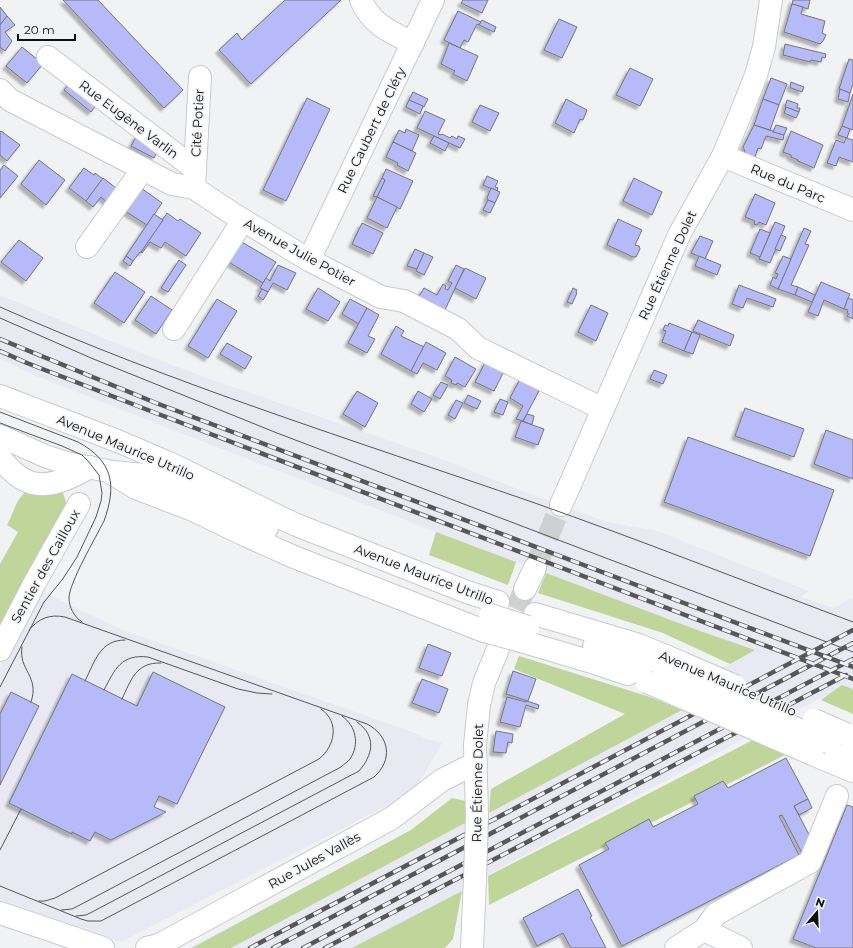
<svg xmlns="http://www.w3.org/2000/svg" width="853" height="948" viewBox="0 0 853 948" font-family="Montserrat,sans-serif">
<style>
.built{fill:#e9e9f4}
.green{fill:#bfd59a}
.building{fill:#b7baf8;stroke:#767678;filter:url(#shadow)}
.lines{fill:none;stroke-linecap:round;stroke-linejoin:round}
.minor-tunnel{stroke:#cfd0d2;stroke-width:22;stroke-dasharray:22 11;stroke-linecap:butt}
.minor-casing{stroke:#cacacd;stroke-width:24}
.minor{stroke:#fff;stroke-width:22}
.tram{stroke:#575758;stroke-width:1}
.rail-casing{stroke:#575758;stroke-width:4.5}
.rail{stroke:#f1f2f4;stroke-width:3;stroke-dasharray:9;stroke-linecap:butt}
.minor-bridge-casing{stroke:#cacacd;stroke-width:24;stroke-linecap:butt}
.minor-bridge{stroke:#fff;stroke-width:22}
.labels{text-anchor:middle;stroke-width:3;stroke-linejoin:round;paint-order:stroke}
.street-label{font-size:13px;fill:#0f0f0f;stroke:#f1f2f4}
</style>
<defs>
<filter id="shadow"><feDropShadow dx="-3.5" dy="3.5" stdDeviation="1" flood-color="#0004"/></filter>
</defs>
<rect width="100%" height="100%" fill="#f1f2f4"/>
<g class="built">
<polygon points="0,295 113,342 204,377 431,455 530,494 607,522 657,531 809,591 801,597 834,608 853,598 853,711 823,697 463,888 449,939 439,948 189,948 755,650 700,631 452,538 196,439 36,376 0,359"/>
<polygon points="39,590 120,629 412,732 426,739 442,743 416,788 406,796 121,942 15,906 0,900 0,666"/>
</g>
<g class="green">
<path d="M61 487 66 502V506L0 636V564L18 532 7 525C13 515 16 498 27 491Z"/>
<polygon points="436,532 516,562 508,585 429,555"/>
<polygon points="546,573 700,631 755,650 730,664 663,633 538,593"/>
<polygon points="519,656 650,697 682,710 489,813 491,789 625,714 514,669"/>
<polygon points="842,685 853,689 853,714 821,700"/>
<polygon points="753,740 785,755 489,905 488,876"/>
<polygon points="452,798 465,801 465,823 231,948 192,948 411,830"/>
<polygon points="462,891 453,939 445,948 352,948"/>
</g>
<g class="building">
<polygon points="63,0 98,0 183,90 164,108"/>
<polygon points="285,0 341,0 251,84 219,50 237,33 242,40"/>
<polygon points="463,0 488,0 482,13 461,3"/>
<polygon points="793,0 810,0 808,9 792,4"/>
<polygon points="792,4 803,7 801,14 825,21 822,33 826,35 823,41 820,44 784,32"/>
<polygon points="0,7 7,16 0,25"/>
<polygon points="458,11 481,22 479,25 477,24 468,42 464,40 460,48 444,40"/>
<polygon points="7,16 15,25 5,32 12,41 5,51 0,47 0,25"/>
<polygon points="559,19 577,27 562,58 544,50"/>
<polygon points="482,20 496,27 494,32 479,25"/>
<polygon points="449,43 478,56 467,81 453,74 455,71 441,64"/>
<polygon points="785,44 826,54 825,58 822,57 821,62 811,60 810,62 783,55"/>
<polygon points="22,47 43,64 27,83 6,66"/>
<polygon points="849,59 853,60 853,84 850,93 839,89"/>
<polygon points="630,68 653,79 640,106 616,95"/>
<polygon points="771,78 787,84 779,105 763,99"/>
<polygon points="71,81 98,103 91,112 64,90"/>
<polygon points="791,82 804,87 802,92 791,88 790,86"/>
<polygon points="840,89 850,93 848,102 838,99"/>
<polygon points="413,92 428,99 424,107 409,100"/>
<polygon points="853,94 853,128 852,130 842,126"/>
<polygon points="307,98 330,109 286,201 263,190"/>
<polygon points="566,99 587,110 583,120 580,119 574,133 555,123"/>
<polygon points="763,99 779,105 770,130 754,125"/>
<polygon points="409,100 423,106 420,114 406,107"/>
<polygon points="787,100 798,104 797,108 800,108 799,112 785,107"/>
<polygon points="480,105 499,113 490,131 472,122"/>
<polygon points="786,107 799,112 796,118 784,113"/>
<polygon points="425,111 445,120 438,134 441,135 442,134 450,138 452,136 457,139 458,136 465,139 460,148 417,128"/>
<polygon points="754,125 784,135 783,140 766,136 761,149 758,148 755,157 746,154 743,147"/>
<polygon points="776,125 787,128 784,135 773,132"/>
<polygon points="842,126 850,129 847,138 838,135"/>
<polygon points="406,129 419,135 412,151 393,142 399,130 405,133"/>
<polygon points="1,131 20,145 7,161 0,155 0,132"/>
<polygon points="791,131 823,145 814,168 798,161 798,160 791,157 791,155 783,152"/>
<polygon points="137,135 158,150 154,158 131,146"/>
<polygon points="434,136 449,143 445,151 430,143"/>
<polygon points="846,138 853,140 853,162 839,157 836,166 827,163 836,140 844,143"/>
<polygon points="393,142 416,153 408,171 397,165 398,163 386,157"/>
<polygon points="39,160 65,180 46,205 21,184"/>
<polygon points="4,165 18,176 0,198 0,170"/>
<polygon points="84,168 94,175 95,173 103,179 86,201 69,188"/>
<polygon points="386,169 413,181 400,209 377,197 385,180 382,178"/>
<polygon points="487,176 498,181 495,187 498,188 497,191 483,185"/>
<polygon points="103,178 120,191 110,205 101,197 93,207 86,201"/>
<polygon points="382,178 385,180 377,197 373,196"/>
<polygon points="634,178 662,192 652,215 623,201"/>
<polygon points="141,188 162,203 147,225 125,211"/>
<polygon points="491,188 500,192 495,203 488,200 487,198"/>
<polygon points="755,194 775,203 766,225 759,222 757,225 754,224 755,221 745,217"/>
<polygon points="377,197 397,207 387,228 367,218"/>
<polygon points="488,200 495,203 490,213 483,210"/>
<polygon points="167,213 178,221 180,219 201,233 186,256 165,242 161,248 150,242 142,253 141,252"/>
<polygon points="154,214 163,220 141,252 140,252 133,261 126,256"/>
<polygon points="618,219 642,230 635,245 639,246 640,249 636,257 633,257 607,245"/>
<polygon points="775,222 785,226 770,263 759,259"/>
<polygon points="362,223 383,233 373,254 352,244"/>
<polygon points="804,228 811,231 805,244 809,245 791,285 798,287 795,295 778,289"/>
<polygon points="760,229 770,233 760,257 750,253"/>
<polygon points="781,235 786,237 780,251 775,249"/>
<polygon points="700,236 713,241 705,259 691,253"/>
<polygon points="19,240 43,258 26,281 1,262"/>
<polygon points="240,241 276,262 263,283 227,261"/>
<polygon points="415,249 424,253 417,269 407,266"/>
<polygon points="424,253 433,257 424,275 416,271"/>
<polygon points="126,256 133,261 130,266 123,261"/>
<polygon points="699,256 721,265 717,275 695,266"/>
<polygon points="783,256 791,259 778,289 770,285 773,277 776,279 778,274 775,273"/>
<polygon points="179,260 186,265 168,292 161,288"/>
<polygon points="278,265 296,273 287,290 273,283 268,292 260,288 266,278 270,281"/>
<polygon points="456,265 464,269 444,312 418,298 424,288 437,295 443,284 446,286 445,289 448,290 452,283 448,281"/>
<polygon points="465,268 486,278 476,299 455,288"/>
<polygon points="115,272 145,292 124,323 94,303"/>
<polygon points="821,282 850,294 844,309 824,300 818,316 808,312"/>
<polygon points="739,285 776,299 773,307 747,298 743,308 732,304"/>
<polygon points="798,287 815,295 812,302 795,295"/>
<polygon points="318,288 340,302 328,321 306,309"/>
<polygon points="573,288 577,290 576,292 577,293 572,304 567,302"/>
<polygon points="262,289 268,292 263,300 258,296"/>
<polygon points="151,296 172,310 156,334 135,320"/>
<polygon points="848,298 853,300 853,319 847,316 849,314 847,313 848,310 844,309"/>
<polygon points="217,299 237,311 208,358 188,346"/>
<polygon points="350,299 367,308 359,324 342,314"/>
<polygon points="591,305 608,313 596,341 578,332"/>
<polygon points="367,308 379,315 368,336 375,339 367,353 348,343"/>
<polygon points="698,320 734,335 730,346 693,331"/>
<polygon points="669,323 692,332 684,351 662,342 666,331 663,330 665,325 668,326"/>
<polygon points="396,326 404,331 401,336 424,347 411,371 381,354"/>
<polygon points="692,332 700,335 693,354 684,351"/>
<polygon points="426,342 446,353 437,370 423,363 417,374 411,371"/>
<polygon points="227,343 252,357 245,369 220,354"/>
<polygon points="455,357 476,369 465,387 457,383 456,385 451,383 452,380 445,376"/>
<polygon points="486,361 504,371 494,391 475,382"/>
<polygon points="654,370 667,375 663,384 650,379"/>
<polygon points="520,379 540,389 523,421 516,419 523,406 510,398"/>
<polygon points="441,382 448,385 440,399 433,395"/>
<polygon points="357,391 378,403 365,427 343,414"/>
<polygon points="418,391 432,399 424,412 411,404"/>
<polygon points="468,395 481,401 477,409 464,403"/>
<polygon points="500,399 508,402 503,415 494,412"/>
<polygon points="456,400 463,403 455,419 448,415"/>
<polygon points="745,408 804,429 794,457 735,436"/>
<polygon points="527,414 534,416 532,425 523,421"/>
<polygon points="521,421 544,429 538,445 515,437"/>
<polygon points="826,430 853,440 853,479 814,464"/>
<polygon points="688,437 834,490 810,556 664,502"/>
<polygon points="428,644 451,653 442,676 419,668"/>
<polygon points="513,671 536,679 528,701 506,694"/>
<polygon points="153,672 225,707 177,804 159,796 154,807 166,812 111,840 95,832 90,841 72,832 72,834 9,803 72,674 137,706"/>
<polygon points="422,679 448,689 439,713 412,703"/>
<polygon points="11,692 39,706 0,785 0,714"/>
<polygon points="507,697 526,702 527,701 539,705 538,709 526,705 520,727 500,722"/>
<polygon points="496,731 513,734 512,743 508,742 506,753 493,752"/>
<polygon points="786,758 808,799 794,806 815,846 802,853 782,815 779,816 799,855 622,946 579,865 609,849 605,843 649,819 653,827 698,804 694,796 723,781 728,788"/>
<polygon points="808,799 812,808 799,815 794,806"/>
<polygon points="847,805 853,807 853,948 816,948 793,939"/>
<polygon points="578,889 592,916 590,917 606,948 571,948 563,933 537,946 523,918"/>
</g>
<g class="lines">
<g class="minor-tunnel">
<polyline points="535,568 561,505"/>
<polyline points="502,639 525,589"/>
</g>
<g class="minor-casing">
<g id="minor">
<path d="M361 0C371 24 390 32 413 43"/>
<polyline points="48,57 195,169 194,188"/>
<polyline points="0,90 10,100 172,184 194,188 233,214 309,260 381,297 404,301 458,329 478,348 603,409"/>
<polyline points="723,156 853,210"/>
<polyline points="195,169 200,77"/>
<polyline points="87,247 143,169"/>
<polyline points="309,260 433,0"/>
<polyline points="174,329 243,220"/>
<polyline points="0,396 120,442 169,463 294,524 467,592 498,602"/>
<polyline points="0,436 45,456 66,463 108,471 136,488 193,510 247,536 294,557 484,631"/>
<path d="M0 457C27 495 53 488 90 467"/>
<polyline points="113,472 154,476 267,528"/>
<polyline points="561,505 680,233 723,156 743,108 756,75 764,47 771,0"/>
<polyline points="525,589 535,568"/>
<polyline points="535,614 639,645 682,663"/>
<polyline points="521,641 595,663 628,674"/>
<polyline points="594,646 664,672"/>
<polyline points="0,650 33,586 79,504"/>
<polyline points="830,743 853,754"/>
<polyline points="812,754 853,771"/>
<polyline points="477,815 475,745 479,705 484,683 500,644"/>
<polyline points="0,913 103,948"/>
<polyline points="704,930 741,948"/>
<polyline points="147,948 159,945 392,818 442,780 476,763"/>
<polyline points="472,948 475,878"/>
<polyline points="676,948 704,930 716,914 810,862 837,796"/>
</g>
</g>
<use href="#minor" class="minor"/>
<g class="tram">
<path d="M0 307C173 384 353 440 532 502 640 540 746 582 853 622"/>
<polyline points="0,318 91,358 277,433 853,652"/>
<path d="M0 412 78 442C113 461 117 485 104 521 96 537 69 583 69 598 69 607 74 617 82 622"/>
<polyline points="0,423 62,446 82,455 88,461 99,475 102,493 101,501 96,517 77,557 62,580 44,602 0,687"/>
<path d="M22 647C18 670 40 676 31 702"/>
<path d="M85 681C95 661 100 640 125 640"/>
<path d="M104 690C115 669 121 654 148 657L238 689 257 693 272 694"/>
<path d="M122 699C131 680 136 662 161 663"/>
<polyline points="0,850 21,809"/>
<path d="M0 886 81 919 88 921H101L374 777C393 760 390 736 367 724L65 617C50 614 39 618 29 630"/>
<path d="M39 901H45L55 898 319 759C335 746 340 722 321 709"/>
<path d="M61 910 72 909 78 906 341 767C344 764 348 762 350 759 360 744 356 726 342 716"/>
<path d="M76 916 86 915 92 912 359 771C373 755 377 736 357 722"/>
</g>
<g class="rail-casing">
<g id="rail">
<polyline points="0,339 156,403 853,667"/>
<polyline points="0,351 27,363 153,412 853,679"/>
<polyline points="250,948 853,630"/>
<polyline points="273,948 853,643"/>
<polyline points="303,948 853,659"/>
<polyline points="325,948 846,675"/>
</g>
</g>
<use href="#rail" class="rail"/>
<g class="minor-bridge-casing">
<g id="minor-bridge">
<polyline points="490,615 528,627"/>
<polyline points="484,631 521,641"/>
<polyline points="682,663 735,686"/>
<polyline points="664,672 830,743"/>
<polyline points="647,682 812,754"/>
<polyline points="814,720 846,734"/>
<polyline points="475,878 477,815"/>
</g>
</g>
<use href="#minor-bridge" class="minor-bridge"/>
</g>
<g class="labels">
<g class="street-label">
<text transform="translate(129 119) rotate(37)" y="5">Rue Eugène Varlin</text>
<text transform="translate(197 123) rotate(-87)" y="5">Cité Potier</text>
<text transform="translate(371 130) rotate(-64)" y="5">Rue Caubert de Cléry</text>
<text transform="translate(788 183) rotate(23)" y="5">Rue du Parc</text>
<text transform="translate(300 252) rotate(29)" y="5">Avenue Julie Potier</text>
<text transform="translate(667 265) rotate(-65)" y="5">Rue Étienne Dolet</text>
<text transform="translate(126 447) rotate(23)" y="5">Avenue Maurice Utrillo</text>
<text transform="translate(45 566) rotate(-61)" y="5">Sentier des Cailloux</text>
<text transform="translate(424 574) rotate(21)" y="5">Avenue Maurice Utrillo</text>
<text transform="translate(728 683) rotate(23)" y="5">Avenue Maurice Utrillo</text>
<text transform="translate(477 783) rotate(-89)" y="5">Rue Étienne Dolet</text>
<text transform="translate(314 860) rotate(-29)" y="5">Rue Jules Vallès</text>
</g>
</g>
<g transform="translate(817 912) rotate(19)" stroke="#f1f2f4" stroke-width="3" paint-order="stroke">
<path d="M0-3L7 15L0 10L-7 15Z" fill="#0f0f0f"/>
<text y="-6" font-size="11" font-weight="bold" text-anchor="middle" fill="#0f0f0f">N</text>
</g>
<path d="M18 34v6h57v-6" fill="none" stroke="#0f0f0f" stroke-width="2"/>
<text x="24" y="34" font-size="12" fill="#0f0f0f" stroke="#f1f2f4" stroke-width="3" paint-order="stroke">20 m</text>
</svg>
